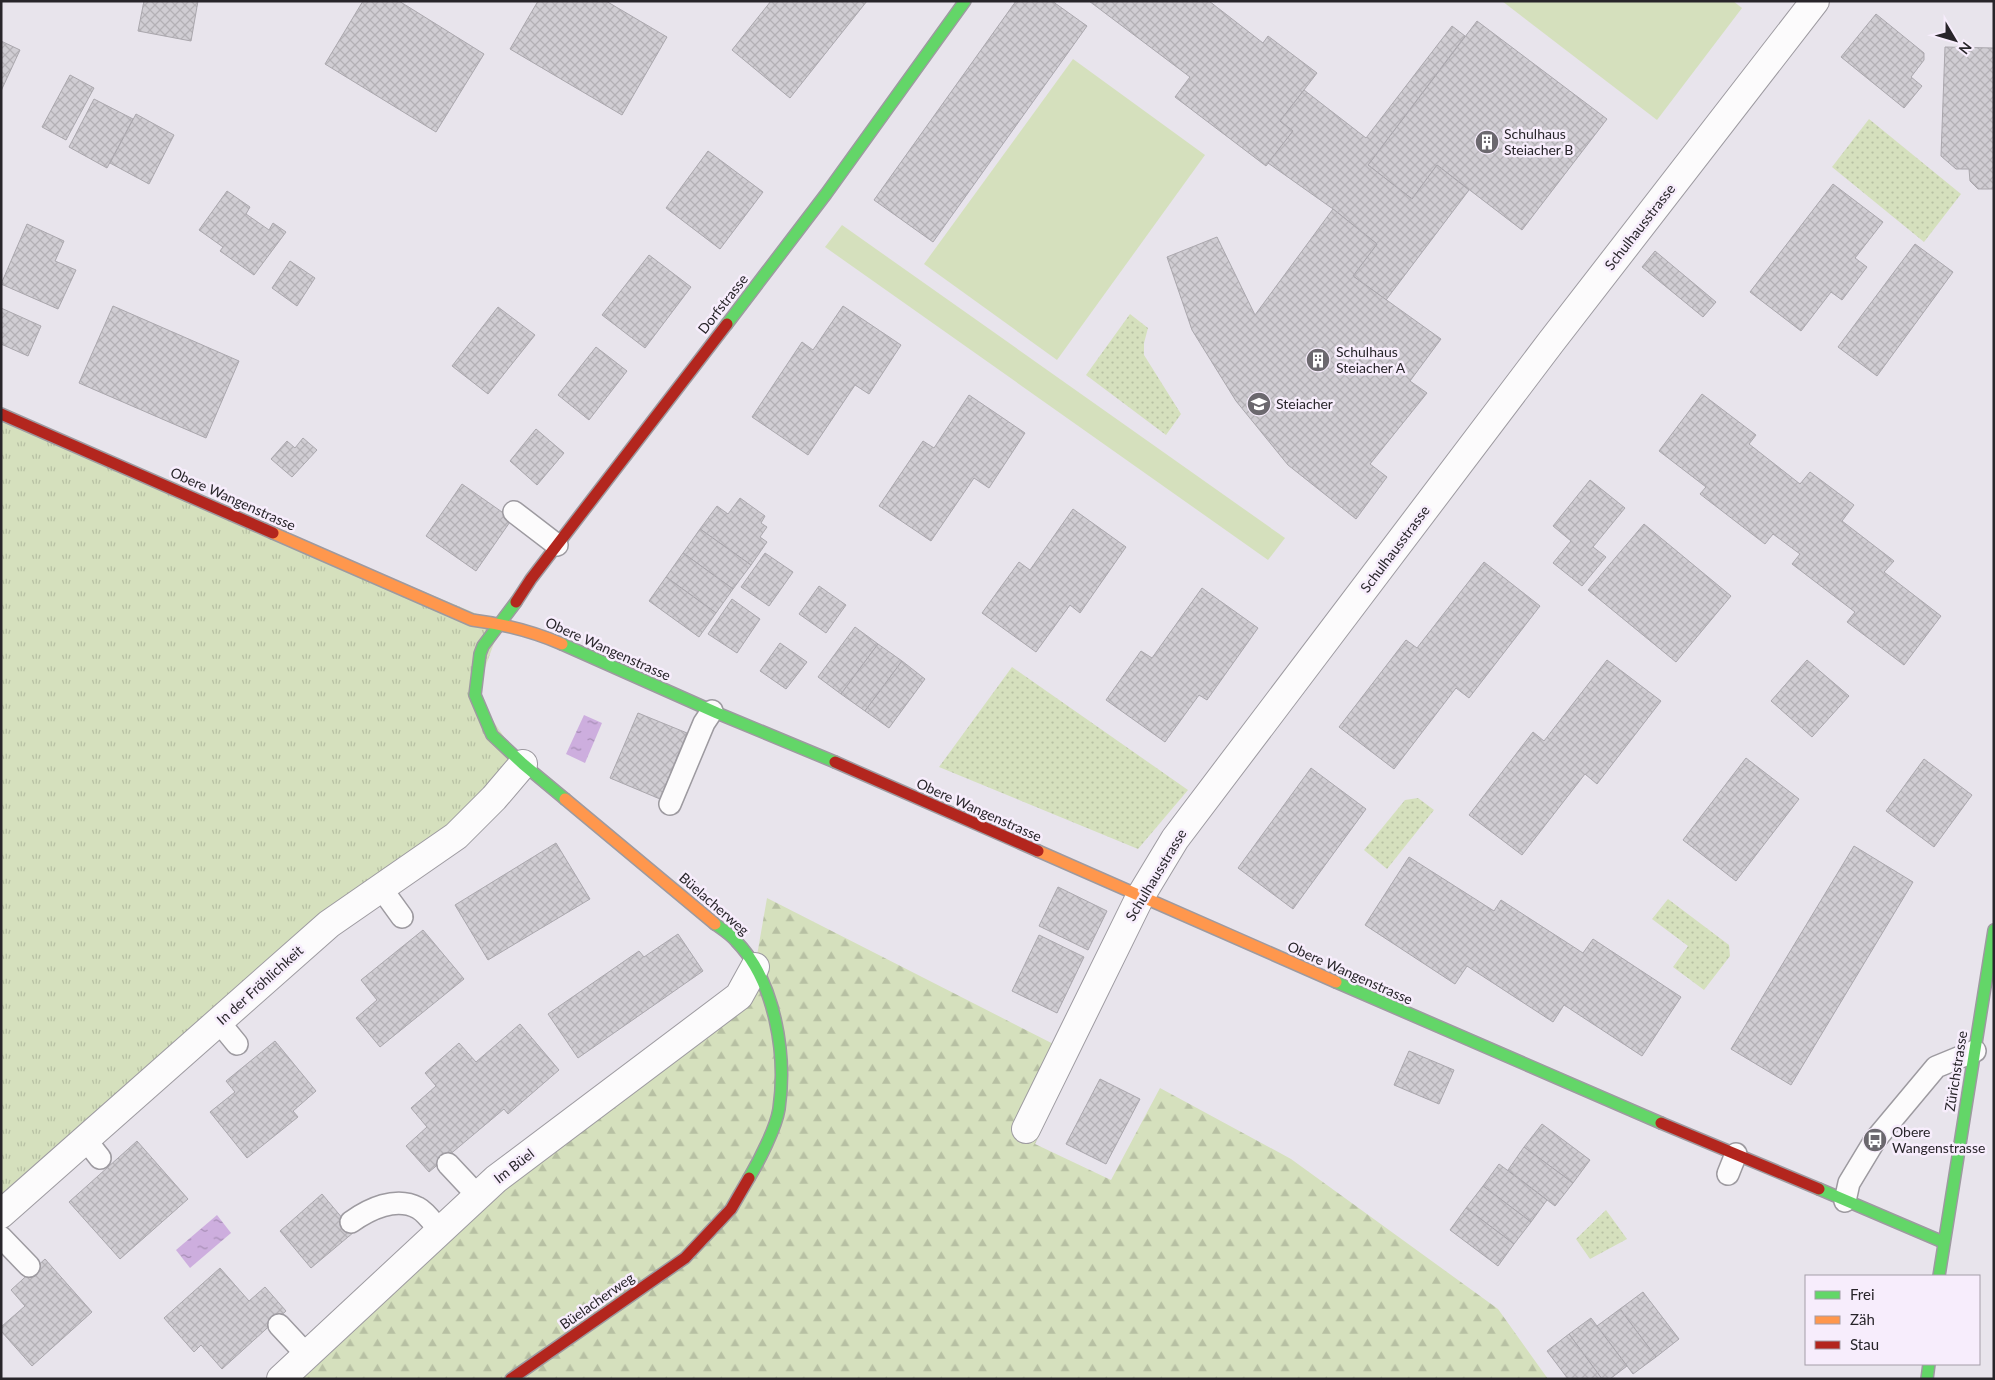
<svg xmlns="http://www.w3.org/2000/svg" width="1995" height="1380" viewBox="0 0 1995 1380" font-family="Lato,sans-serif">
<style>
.grass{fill:url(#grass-tufts)}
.forest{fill:url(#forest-firs)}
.park{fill:url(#park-dots)}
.pitch{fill:#d5e0bd}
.water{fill:url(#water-ripples)}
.building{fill:url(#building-cross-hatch);stroke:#aaa7ad}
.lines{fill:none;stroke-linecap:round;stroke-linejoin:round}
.lane-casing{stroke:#9d9aa0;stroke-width:24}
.street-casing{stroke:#9d9aa0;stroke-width:30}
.fast-casing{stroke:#9d9aa0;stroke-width:14}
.slow-casing{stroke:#9d9aa0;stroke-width:14}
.jam-casing{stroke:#9d9aa0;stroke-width:14}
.lane{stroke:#fcfbfc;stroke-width:21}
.street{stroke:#fcfbfc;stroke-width:28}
.fast{stroke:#63d668;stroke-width:11}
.slow{stroke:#ff974d;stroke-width:11}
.jam{stroke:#b3261e;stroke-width:11}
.labels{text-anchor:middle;stroke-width:5;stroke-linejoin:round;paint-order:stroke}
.poi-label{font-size:14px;fill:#28252a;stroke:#f7edfc;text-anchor:start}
.street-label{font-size:14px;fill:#28252a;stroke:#f7edfc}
</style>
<defs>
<pattern id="grass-tufts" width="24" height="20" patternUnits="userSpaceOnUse" patternTransform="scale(1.25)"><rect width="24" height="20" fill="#d5e0bd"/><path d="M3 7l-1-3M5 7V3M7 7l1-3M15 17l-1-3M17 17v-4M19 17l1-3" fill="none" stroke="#b7c0a3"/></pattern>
<pattern id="forest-firs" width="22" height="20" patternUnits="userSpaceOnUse" patternTransform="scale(1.25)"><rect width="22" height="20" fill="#d5e0bd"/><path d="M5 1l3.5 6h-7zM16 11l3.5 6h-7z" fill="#b7c0a3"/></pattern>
<pattern id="park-dots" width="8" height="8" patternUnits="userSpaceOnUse" patternTransform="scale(1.25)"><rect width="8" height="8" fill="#d5e0bd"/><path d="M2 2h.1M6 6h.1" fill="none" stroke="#b7c0a3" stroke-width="1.8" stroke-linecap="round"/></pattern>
<pattern id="water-ripples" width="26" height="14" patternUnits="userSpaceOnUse" patternTransform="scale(1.25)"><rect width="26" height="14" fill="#cdaede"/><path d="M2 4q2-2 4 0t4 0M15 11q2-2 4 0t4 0" fill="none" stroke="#a68db4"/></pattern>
<pattern id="building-cross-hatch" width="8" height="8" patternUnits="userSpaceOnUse" patternTransform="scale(1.25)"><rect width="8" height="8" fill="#d0cdd3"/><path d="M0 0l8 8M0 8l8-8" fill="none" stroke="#b3b0b5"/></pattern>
</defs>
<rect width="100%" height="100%" fill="#e8e4ec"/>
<polygon class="grass" points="1,414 501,624 475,695 523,764 1,1214"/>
<polygon class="forest" points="767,898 1077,1056 1035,1144 1111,1180 1160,1088 1291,1159 1498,1309 1548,1379 281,1379 755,967"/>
<g class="park">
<polygon points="1869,119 1961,194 1924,242 1832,167"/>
<polygon points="1130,314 1148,328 1144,343 1144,355 1181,414 1166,435 1086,375"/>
<polygon points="1012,667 1188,790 1138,849 939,767"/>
<polygon points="1418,798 1434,810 1387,869 1364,850 1405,800"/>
<polygon points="1668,899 1729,945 1730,956 1704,990 1673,967 1688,946 1652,919"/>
<polygon points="1606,1210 1627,1239 1590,1259 1576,1239"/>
</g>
<g class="pitch">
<polygon points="1502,1 1733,1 1742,8 1657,120"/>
<polygon points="1073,59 1205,155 1057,360 924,264"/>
<polygon points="842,225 1285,538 1268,560 825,247"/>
</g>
<g class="water">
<polygon points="584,715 602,723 585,763 566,754"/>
<polygon points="217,1215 231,1233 190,1268 176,1250"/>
</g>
<g class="building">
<polygon points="144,1 198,1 191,41 138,31"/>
<polygon points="363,1 399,1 484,54 436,132 325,64"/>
<polygon points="538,1 606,1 667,37 622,115 510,49"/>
<polygon points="771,1 867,1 790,98 732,50"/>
<polygon points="1016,1 1052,1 1087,26 933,242 874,200"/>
<polygon points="1089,1 1209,1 1263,43 1268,36 1317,73 1280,121 1293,131 1266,166 1175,97 1190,77"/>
<polygon points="1876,14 1924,53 1924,60 1911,77 1922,86 1904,108 1841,57"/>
<polygon points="1477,21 1607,119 1522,230 1437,165 1412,199 1368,165"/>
<polygon points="1452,26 1465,36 1368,165 1412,199 1437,165 1469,190 1386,300 1353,276 1377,244 1333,209 1268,163 1293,131 1280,121 1304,90 1366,138"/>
<polygon points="1,41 20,50 1,91"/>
<polygon points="1945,47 1994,48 1994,189 1978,189 1970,181 1969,169 1956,169 1941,156"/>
<polygon points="70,75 94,88 66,140 42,127"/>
<polygon points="94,99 133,119 107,168 69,147"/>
<polygon points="136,114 174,135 149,184 110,163"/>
<polygon points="708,151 763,192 720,249 666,208"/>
<polygon points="1833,184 1883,222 1855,258 1867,267 1842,300 1831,292 1801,331 1750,292"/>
<polygon points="227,191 250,207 246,214 269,230 273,223 286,232 254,275 220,251 223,247 199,230"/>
<polygon points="1333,209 1377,244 1353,276 1441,339 1410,381 1427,393 1370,464 1387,477 1356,519 1288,465 1236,401 1192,330 1167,257 1217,237 1255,315"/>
<polygon points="27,224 64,241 55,261 76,270 58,309 1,284"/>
<polygon points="1915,244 1953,272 1877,376 1838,347"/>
<polygon points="1655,251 1716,302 1703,317 1642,267"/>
<polygon points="649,255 691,287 645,348 602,315"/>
<polygon points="290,261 315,278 297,306 272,288"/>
<polygon points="113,306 239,361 206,438 79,383"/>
<polygon points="843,306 901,345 869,394 855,385 808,455 752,417 802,342 813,350"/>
<polygon points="498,307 535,335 488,394 452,366"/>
<polygon points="1,308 41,326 28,356 1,344"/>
<polygon points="596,347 627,371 589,420 558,395"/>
<polygon points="1702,394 1756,435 1749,444 1800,484 1810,472 1854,505 1842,521 1894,561 1884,572 1941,616 1904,665 1847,622 1855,612 1792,564 1800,554 1773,534 1765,544 1700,494 1706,487 1659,451"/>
<polygon points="969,395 1025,433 989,488 974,478 931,541 879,506 923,441 934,448"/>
<polygon points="536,429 564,453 537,485 510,461"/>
<polygon points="303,438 317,450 292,477 271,459 287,441 295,448"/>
<polygon points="1590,480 1625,508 1593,547 1606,557 1582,586 1553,563 1571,541 1553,526"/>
<polygon points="462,484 512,519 476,571 426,536"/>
<polygon points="740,498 765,516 761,523 767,527 760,537 767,542 751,565 700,529 717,506 728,514"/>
<polygon points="1073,509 1126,547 1080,613 1070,605 1036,652 982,613 1019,562 1030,570"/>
<polygon points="1644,524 1731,596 1676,662 1588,590"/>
<polygon points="700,529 751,565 733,589 683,553"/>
<polygon points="683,553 733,589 716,613 666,577"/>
<polygon points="765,553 793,572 769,606 741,587"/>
<polygon points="1484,562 1540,606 1469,698 1456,688 1394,769 1339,727 1406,640 1417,648"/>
<polygon points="666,577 716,613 699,637 649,601"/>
<polygon points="819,586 846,605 826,633 799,614"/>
<polygon points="1202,588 1258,628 1207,700 1199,695 1165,742 1106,700 1141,651 1152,658"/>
<polygon points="732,599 760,619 737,653 708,634"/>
<polygon points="855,627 878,644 841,694 818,677"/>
<polygon points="780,643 807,662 786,689 760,671"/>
<polygon points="878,644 902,661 865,711 841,694"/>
<polygon points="1607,660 1661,701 1597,784 1585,774 1522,855 1469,815 1533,732 1544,741"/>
<polygon points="1807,660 1849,696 1812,737 1771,701"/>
<polygon points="902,661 925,679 889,728 865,711"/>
<polygon points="638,713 687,733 660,799 610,778"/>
<polygon points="1746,758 1799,799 1736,881 1683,840"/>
<polygon points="1924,759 1972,795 1934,847 1886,811"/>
<polygon points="1311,768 1366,809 1293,909 1238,868"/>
<polygon points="556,843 590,899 488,960 455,905"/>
<polygon points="1854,846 1913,882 1791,1085 1731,1049"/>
<polygon points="1409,857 1494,911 1501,900 1583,953 1593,939 1681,997 1642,1056 1564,1005 1553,1022 1467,966 1455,984 1365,925"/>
<polygon points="1058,887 1107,911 1088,950 1039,926"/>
<polygon points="423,930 464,979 380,1047 356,1018 377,1000 361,980"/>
<polygon points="678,934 703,971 578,1058 548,1014 639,951 644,957"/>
<polygon points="1039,935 1084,957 1057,1013 1012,991"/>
<polygon points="520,1024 559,1070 508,1114 504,1109 429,1172 406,1146 427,1127 411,1108 436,1086 425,1073 459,1043 476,1062"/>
<polygon points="275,1041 316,1091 293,1111 298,1117 247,1158 210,1112 235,1092 226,1081"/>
<polygon points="1409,1051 1454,1070 1439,1104 1394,1085"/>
<polygon points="1100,1079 1140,1099 1106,1164 1066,1144"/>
<polygon points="1542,1124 1590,1160 1573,1183 1524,1147"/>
<polygon points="137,1141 188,1199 120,1259 69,1202"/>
<polygon points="1524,1147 1573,1183 1555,1206 1508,1170"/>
<polygon points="1499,1164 1547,1200 1531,1222 1483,1186"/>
<polygon points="1483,1186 1531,1222 1514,1244 1466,1208"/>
<polygon points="322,1194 354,1232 311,1268 280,1231"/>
<polygon points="1466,1208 1514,1244 1498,1266 1450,1230"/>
<polygon points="45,1259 92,1312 32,1366 1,1331 1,1327 25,1306 11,1290"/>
<polygon points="220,1268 249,1301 265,1287 286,1311 222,1369 201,1345 194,1352 164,1318"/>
<polygon points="1643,1292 1679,1339 1656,1357 1620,1309"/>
<polygon points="1620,1309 1656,1357 1633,1374 1597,1326"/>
<polygon points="1591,1318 1627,1366 1610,1379 1602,1379 1569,1334"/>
<polygon points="1569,1334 1602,1379 1568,1379 1547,1351"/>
</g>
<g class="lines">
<g class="lane-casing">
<g id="lane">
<polyline points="514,512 557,545"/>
<polyline points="670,804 704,723 712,711"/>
<polyline points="381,888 402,917"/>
<polyline points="219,1022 237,1044"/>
<polyline points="85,1139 100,1158"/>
<polyline points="448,1164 478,1196"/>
<polyline points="1728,1174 1736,1154"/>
<polyline points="1845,1201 1849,1183 1875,1140 1936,1067 1975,1051"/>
<path d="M351 1222C369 1209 396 1196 418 1208 426 1212 434 1224 440 1231"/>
<polyline points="1,1237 29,1266"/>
<polyline points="279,1325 306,1354"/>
</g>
</g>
<g class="street-casing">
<g id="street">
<polyline points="1026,1129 1140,897 1175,839 1551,342 1815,1"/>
<polyline points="1,1214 329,924 456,836 494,798 523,764"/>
<polyline points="281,1379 496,1179 739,996 755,967"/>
</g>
</g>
<g class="fast-casing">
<g id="fast">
<polyline points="727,324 826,194 965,1"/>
<polyline points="516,602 483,646 480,654 475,695 492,735 523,764 565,799"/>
<polyline points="562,644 717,713 835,762"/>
<path d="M715 924C722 929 730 934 736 941 775 981 787 1054 779 1109 776 1128 759 1161 749 1178"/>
<polyline points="1336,982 1661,1123"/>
<polyline points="1819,1189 1943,1242"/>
<polyline points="1939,1276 1994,930"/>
<polyline points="1927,1379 1929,1364"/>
</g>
</g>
<g class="slow-casing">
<g id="slow">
<path d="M273 533 472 620C504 624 532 631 562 644"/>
<polyline points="565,799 715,924"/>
<polyline points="1038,851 1336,982"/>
</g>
</g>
<g class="jam-casing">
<g id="jam">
<polyline points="1,414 273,533"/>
<polyline points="516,602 531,579 727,324"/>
<polyline points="835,762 1038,851"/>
<polyline points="1661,1123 1819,1189"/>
<polyline points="511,1379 685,1258 731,1209 749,1178"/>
</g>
</g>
<use href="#lane" class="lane"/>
<use href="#street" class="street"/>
<use href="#fast" class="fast"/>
<use href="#slow" class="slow"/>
<use href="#jam" class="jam"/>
</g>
<defs>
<g id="building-disc" transform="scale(1.25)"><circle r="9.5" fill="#6b686e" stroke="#f7edfc"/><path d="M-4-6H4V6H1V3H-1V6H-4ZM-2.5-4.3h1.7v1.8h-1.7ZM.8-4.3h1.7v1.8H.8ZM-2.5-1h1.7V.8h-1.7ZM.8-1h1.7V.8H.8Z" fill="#fff"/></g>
<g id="school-disc" transform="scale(1.25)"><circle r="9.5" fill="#6b686e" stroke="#f7edfc"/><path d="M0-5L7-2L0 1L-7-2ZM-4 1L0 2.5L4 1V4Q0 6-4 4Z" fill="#fff"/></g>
<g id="bus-disc" transform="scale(1.25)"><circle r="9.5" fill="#6b686e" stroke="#f7edfc"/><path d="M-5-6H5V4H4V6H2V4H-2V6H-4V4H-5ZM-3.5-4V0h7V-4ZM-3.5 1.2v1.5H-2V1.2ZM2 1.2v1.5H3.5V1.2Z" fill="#fff"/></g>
</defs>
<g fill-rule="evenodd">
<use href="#building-disc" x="1487" y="142"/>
<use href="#building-disc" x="1318" y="360"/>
<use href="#school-disc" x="1259" y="404"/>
<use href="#bus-disc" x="1875" y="1140"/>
</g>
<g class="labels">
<g class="poi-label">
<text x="1504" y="139">Schulhaus<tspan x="1504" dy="16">Steiacher B</tspan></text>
<text x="1336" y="357">Schulhaus<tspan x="1336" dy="16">Steiacher A</tspan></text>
<text x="1276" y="409">Steiacher</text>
<text x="1892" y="1137">Obere<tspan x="1892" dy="16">Wangenstrasse</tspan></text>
</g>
<g class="street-label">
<text transform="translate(1640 227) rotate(-52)" y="5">Schulhausstrasse</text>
<text transform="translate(723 304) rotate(-52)" y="5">Dorfstrasse</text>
<text transform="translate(233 499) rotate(24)" y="5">Obere Wangenstrasse</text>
<text transform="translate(1395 549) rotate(-53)" y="5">Schulhausstrasse</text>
<text transform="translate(608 649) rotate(24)" y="5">Obere Wangenstrasse</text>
<text transform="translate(979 810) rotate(24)" y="5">Obere Wangenstrasse</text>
<text transform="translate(1156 875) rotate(-59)" y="5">Schulhausstrasse</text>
<text transform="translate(714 904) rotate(41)" y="5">Büelacherweg</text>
<text transform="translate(1350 973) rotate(24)" y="5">Obere Wangenstrasse</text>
<text transform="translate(260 985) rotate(-42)" y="5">In der Fröhlichkeit</text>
<text transform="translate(1956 1071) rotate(-81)" y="5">Zürichstrasse</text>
<text transform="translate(514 1166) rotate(-38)" y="5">Im Büel</text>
<text transform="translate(597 1301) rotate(-35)" y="5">Büelacherweg</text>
</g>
</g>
<rect width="1995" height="1380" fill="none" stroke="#28252a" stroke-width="5"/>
<rect x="1805" y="1275" width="175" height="90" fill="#f7edfc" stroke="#a49da8"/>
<rect x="1815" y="1291" width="25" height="8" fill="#63d668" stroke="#a49da8"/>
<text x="1850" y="1300" font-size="15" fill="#28252a">Frei</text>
<rect x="1815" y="1316" width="25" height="8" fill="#ff974d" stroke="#a49da8"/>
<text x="1850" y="1325" font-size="15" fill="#28252a">Zäh</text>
<rect x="1815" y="1341" width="25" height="8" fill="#b3261e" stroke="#a49da8"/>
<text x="1850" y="1350" font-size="15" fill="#28252a">Stau</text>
<g transform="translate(1955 40) rotate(128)" stroke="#f7edfc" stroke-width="4" paint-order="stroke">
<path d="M0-4L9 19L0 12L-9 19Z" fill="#28252a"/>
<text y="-8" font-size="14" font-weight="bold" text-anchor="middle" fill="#28252a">N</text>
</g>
</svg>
